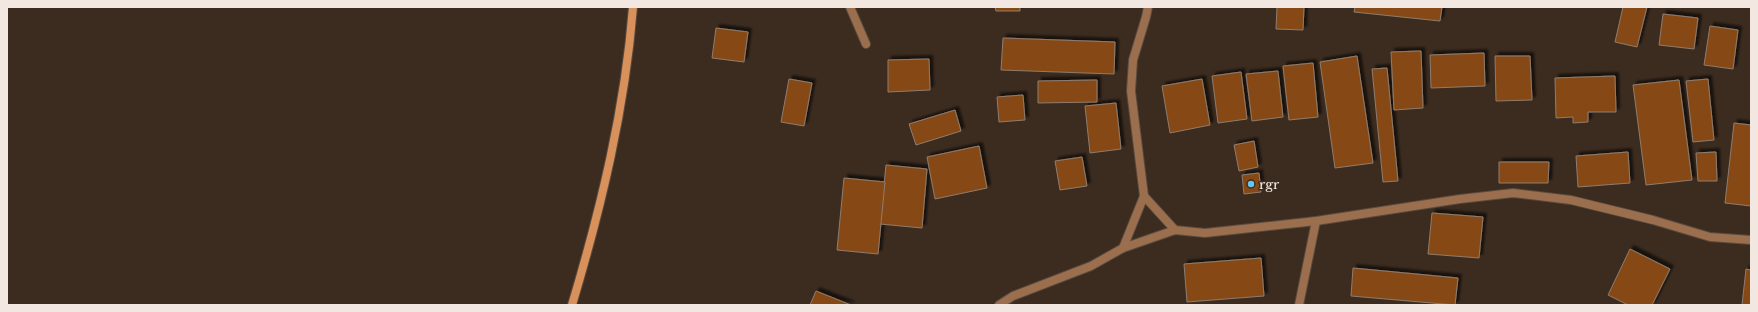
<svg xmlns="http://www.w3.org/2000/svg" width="1758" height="312" viewBox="0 0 1758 312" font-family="'Libre Baskerville',serif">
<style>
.building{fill:#864a13;stroke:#8f7c6e;filter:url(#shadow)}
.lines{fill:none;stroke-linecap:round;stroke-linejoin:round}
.street-casing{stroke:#594a3f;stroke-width:10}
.secondary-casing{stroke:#594a3f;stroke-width:10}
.street{stroke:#9b6f4d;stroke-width:8}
.secondary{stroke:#d8915a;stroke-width:8}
.poi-dot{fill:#66c4ef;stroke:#3c2c20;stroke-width:1.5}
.labels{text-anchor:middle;stroke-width:3;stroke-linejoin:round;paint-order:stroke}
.poi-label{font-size:13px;fill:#f3e8e1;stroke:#3c2c20;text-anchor:start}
</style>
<defs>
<filter id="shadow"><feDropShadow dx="3.5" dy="-3.5" stdDeviation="1" flood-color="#0009"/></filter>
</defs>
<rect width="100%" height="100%" fill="#3c2c20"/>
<g class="building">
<polygon points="995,7 1020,7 1020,11 996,11"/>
<polygon points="1277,7 1304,7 1303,30 1276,29"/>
<polygon points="1355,7 1442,7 1440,21 1354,12"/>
<polygon points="1623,7 1647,7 1637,47 1615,42"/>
<polygon points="1663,14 1698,18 1694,49 1659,45"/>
<polygon points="1710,26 1738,30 1733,69 1704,65"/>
<polygon points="716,28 748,32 744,62 712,58"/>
<polygon points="1003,38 1115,42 1114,74 1001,70"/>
<polygon points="1421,51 1423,108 1394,110 1391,52"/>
<polygon points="1484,53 1485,86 1431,88 1430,55"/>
<polygon points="1357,56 1373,163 1335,168 1320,62"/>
<polygon points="1495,56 1530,56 1532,100 1496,101"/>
<polygon points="929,59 930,90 888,92 888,60"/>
<polygon points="1313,63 1318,117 1289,120 1283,66"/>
<polygon points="1387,68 1398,181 1383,182 1372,69"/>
<polygon points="1278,71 1283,117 1252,121 1246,74"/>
<polygon points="1241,72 1247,119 1218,123 1212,76"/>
<polygon points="1615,76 1616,112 1588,112 1588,122 1573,123 1573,117 1556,118 1555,78"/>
<polygon points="789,79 812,83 804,126 781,122"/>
<polygon points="1202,79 1210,125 1170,133 1162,86"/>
<polygon points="1708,79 1714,140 1693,142 1686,81"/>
<polygon points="1097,80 1097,102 1038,103 1038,81"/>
<polygon points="1679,80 1692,180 1646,185 1633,85"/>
<polygon points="1023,95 1025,120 999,122 997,97"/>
<polygon points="1116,103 1121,149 1090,153 1085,106"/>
<polygon points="955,110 961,131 916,145 909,124"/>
<polygon points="1734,123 1751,125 1751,206 1725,203"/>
<polygon points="1254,141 1258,167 1239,171 1234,145"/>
<polygon points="979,146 987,188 935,199 927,157"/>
<polygon points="1628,152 1630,183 1578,187 1576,156"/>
<polygon points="1716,152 1717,181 1698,181 1696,153"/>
<polygon points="1082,157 1087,186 1060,190 1055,161"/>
<polygon points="1499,162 1549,162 1548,183 1499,183"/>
<polygon points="886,165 927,169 922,228 880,224"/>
<polygon points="1259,173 1261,192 1244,194 1242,175"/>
<polygon points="844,178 885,182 878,254 837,250"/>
<polygon points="1432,213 1483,217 1479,258 1428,254"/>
<polygon points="1630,249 1670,269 1652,305 1628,305 1608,295"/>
<polygon points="1261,258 1264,296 1187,302 1184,264"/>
<polygon points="1353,268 1458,278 1455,305 1351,296"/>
<polygon points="1746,269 1751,270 1751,305 1742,305"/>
<polygon points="816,291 851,305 810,305"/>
</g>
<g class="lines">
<g class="street-casing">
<g id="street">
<polyline points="850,7 866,44"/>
<polyline points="1144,196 1175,230"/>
<polyline points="1123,248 1144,196 1131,91 1133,60 1146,17 1148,7"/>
<polyline points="999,305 1013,296 1091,266 1123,248 1175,230 1205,233 1316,221 1460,199 1513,193 1571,200 1653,220 1710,237 1751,240"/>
<polyline points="1299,305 1316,221"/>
</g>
</g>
<g class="secondary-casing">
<path id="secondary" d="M572 305C601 208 625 109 633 7"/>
</g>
<use href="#street" class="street"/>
<use href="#secondary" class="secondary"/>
</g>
<circle class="poi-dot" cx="1251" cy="184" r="4"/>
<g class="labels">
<g class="poi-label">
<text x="1259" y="189">rgr</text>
</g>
</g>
<rect width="1758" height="312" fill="none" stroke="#f3e8e1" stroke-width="16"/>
</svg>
